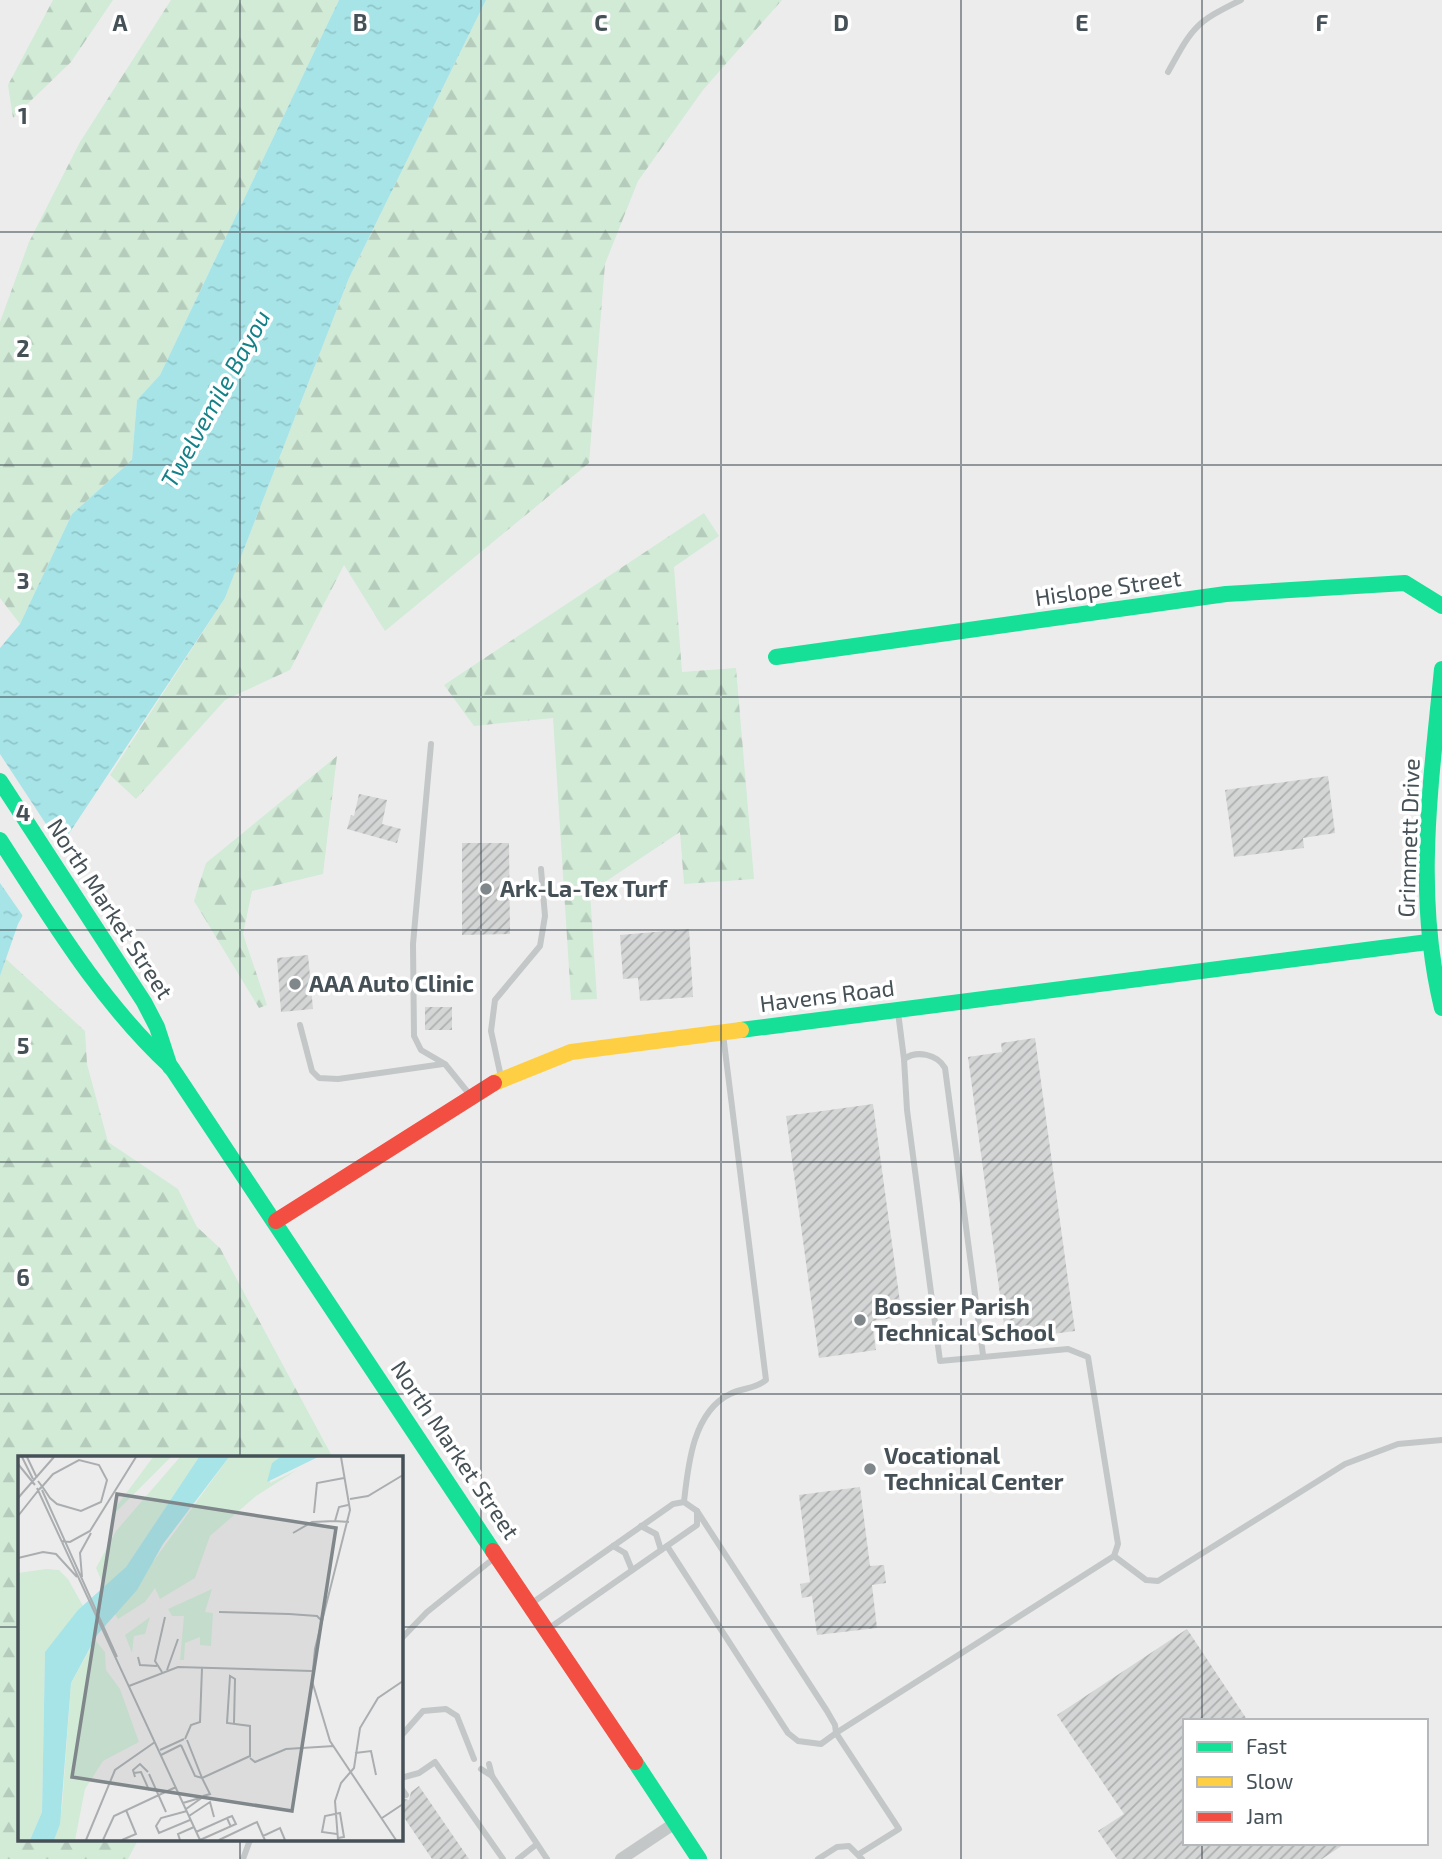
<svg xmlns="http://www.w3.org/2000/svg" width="1442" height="1859" viewBox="0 0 1442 1859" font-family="'Exo 2',sans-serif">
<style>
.forest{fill:url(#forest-firs)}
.water{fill:url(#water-ripples)}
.pier{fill:#edecec}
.building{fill:url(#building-hatch)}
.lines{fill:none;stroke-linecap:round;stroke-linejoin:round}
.lane{stroke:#c3c7c8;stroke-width:6}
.street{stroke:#c3c7c8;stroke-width:12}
.fast{stroke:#16e098;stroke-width:16}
.slow{stroke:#ffcf43;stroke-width:16}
.jam{stroke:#f24e42;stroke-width:16}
.grid{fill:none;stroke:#455157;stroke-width:2;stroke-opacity:0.55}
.poi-dot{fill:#80878b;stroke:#fff;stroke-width:2.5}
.labels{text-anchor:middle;stroke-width:7;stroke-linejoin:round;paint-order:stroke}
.street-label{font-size:23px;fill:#455157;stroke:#fff}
.poi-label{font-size:23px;font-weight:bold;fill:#455157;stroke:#fff;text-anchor:start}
.water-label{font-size:24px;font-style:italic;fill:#128188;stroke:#fff}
.inset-road{fill:none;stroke:#aaaeb0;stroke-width:2}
.view{fill:#80878b;fill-opacity:0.15;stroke:#80878b;stroke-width:3.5}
.inset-edge{fill:none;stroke:#455157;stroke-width:3.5}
.grid-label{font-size:23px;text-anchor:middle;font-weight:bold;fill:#455157;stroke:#fff;stroke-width:7;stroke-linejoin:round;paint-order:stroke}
</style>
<defs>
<pattern id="forest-firs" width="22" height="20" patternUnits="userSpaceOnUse" patternTransform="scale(1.75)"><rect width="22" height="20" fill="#d1ebd7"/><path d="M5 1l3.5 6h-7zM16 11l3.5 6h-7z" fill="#b5cbbb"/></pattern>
<pattern id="water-ripples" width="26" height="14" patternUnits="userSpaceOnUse" patternTransform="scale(1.75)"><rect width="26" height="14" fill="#a6e4e8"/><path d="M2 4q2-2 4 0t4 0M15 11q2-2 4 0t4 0" fill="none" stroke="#90c5c9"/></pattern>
<pattern id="building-hatch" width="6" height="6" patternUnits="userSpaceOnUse" patternTransform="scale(1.75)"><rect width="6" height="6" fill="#d4d5d5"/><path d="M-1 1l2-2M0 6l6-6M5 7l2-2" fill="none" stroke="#aeafb0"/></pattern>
</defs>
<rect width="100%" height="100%" fill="#edecec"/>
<g class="forest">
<polygon points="53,0 113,0 71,62 13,118 8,85"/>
<polygon points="171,0 339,0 160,375 137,400 132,460 72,514 20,624 0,598 0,322 29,242 80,142"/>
<polygon points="486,0 782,0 703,90 638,181 605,264 589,463 385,631 344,565 290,670 225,700 136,799 110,775 225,598 349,278"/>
<polygon points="704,513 719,536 674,567 682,672 736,668 754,879 684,884 680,832 590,892 597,999 571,1000 553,718 474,726 444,685"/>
<polygon points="337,756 323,874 252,891 243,934 267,1005 259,1008 194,901 206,863"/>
<polygon points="6,959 85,1031 87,1064 108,1142 178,1189 197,1227 220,1248 333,1458 19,1458 19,1840 138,1840 128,1859 0,1859 0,976"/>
</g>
<polygon class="water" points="339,0 486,0 349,278 225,598 64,841 18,924 0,976 0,648 20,624 72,514 132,460 137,400 160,375"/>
<polygon class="pier" points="0,754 63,850 25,919 0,883"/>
<g class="building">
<polygon points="1328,776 1335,833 1303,838 1304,848 1234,857 1225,790"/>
<polygon points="359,794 387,800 382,824 401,829 397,843 347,829 351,815 354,816"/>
<polygon points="462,843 509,843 510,934 462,935"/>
<polygon points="689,929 693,997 640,1001 638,978 623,979 620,935"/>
<polygon points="308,955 313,1009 281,1012 277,958"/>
<rect x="425" y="1007" width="27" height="23"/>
<polygon points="1035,1038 1075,1331 1006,1340 968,1057 1002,1052 1001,1043"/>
<polygon points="873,1104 902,1317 872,1321 876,1350 819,1358 786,1116"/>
<polygon points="860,1487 870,1566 884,1565 886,1583 872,1585 877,1628 817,1635 812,1596 802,1598 800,1584 810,1582 799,1495"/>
<polygon points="1187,1629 1248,1721 1185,1721 1185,1843 1346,1843 1322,1859 1117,1859 1098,1831 1124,1814 1057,1715"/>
<polygon points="419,1786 469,1859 432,1859 401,1813 401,1798 409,1800 411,1792"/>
</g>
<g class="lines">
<g class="lane">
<path d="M1168 72C1193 27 1194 23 1241 0"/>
<polyline points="431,744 413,944 414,1036 421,1050 445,1064 470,1095"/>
<polyline points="898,1012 904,1059"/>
<polyline points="300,1025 312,1071 319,1078 338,1079 443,1064"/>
<polyline points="501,1077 491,1031 495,1000 540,946 545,916 541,869"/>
<path d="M684 1502C688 1465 693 1412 730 1394 743 1387 754 1390 766 1380L723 1034"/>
<polyline points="641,1526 656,1534 661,1550"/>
<polyline points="613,1546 625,1553 632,1570"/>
<polyline points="667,1546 788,1733 798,1741 821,1744 836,1733 835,1725 827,1711 697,1511"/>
<polyline points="1114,1556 1146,1580 1158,1581 1345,1464 1398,1444 1442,1440"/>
<polyline points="532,1603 673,1504 684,1502 697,1511 697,1525 548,1629"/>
<polyline points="401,1639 427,1612 493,1559"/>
<polyline points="401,1736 423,1711 446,1709 457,1716 474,1759"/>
<polyline points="489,1764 492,1776 547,1859"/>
<polyline points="481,1769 492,1776"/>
<polyline points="401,1778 419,1773 435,1762 503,1859"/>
<polyline points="401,1788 406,1795"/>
<path d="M859 1854 899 1829 836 1733 1114 1556 1118 1544 1088 1357 1068 1349 940 1361 907 1110 904 1059C917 1050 937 1054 945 1068L983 1355"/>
<polyline points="243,1859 250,1840"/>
<polyline points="518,1859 537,1844"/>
<polyline points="818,1859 837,1847 849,1846 862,1859"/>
</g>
<polyline class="street" points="621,1859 675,1823"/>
<g class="fast">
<polyline points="776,657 1226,594 1405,583 1442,606"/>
<path d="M1442 669C1431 785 1414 893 1442 1008"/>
<polyline points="0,781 144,1002 157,1027 170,1067"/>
<path d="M0 840C52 920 100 1001 171 1067L493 1551"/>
<polyline points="741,1030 1428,942"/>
<polyline points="635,1762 699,1859"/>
</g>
<polyline class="slow" points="494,1083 571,1052 741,1030"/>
<g class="jam">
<polyline points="276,1221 494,1083"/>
<polyline points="493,1551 635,1762"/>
</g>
</g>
<path class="grid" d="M240 0V1458M481 0V1859M721 0V1859M961 0V1859M1202 0V1721M0 232H1442M0 465H1442M0 697H1442M0 930H1442M0 1162H1442M0 1394H1442M0 1627H19M401 1627H1442M240 1840V1859M1202 1843V1859"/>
<g class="poi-dot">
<circle cx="486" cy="889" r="7"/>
<circle cx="295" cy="984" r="7"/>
<circle cx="860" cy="1320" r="7"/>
<circle cx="870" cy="1469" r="7"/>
</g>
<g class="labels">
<g class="street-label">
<text transform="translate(1108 588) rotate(-8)" y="8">Hislope Street</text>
<text transform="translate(1409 838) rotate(-88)" y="8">Grimmett Drive</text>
<text transform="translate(110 909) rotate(57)" y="8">North Market Street</text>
<text transform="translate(827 996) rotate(-7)" y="8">Havens Road</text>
<text transform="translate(455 1450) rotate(56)" y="8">North Market Street</text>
</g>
<g class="poi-label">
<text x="500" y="897">Ark-La-Tex Turf</text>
<text x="309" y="992">AAA Auto Clinic</text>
<text x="874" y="1315">Bossier Parish<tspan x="874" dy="26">Technical School</tspan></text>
<text x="884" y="1464">Vocational<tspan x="884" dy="26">Technical Center</tspan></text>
</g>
<g class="water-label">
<text transform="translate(216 399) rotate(-61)" y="8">Twelvemile Bayou</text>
</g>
</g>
<g transform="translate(18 1456)">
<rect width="385" height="385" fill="#edecec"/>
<path d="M135 1H153L98 56V51ZM162 1H181L108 111 87 133 78 112 98 75ZM211 1H262L254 7 252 27 279 14 238 40 192 80 177 122 142 143 137 132 127 146 100 163 97 158ZM28 113 41 114 50 123 65 150 27 196 24 356 12 384H0V117ZM194 133 187 156 195 157 193 190 182 189V181L167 187 166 204H162L166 160H154L150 153ZM132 161 127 178 116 180 114 197 107 179ZM77 184 87 196 88 214 102 233 121 286 85 305 67 333 57 384H36L44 351 53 227Z" fill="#d1ebd7"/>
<path d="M181 1H211L145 88 119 134 79 179 53 227 42 368 36 384H12L24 356 27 196 60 154 108 111ZM262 1H300L249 26 254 7Z" fill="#a6e4e8"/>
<path class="inset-road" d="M4 1 15 23M9 1 19 22M323 1 332 54 297 193 294 225 312 285 378 384M0 8 17 29M20 25 26 33 32 42 39 48 63 55 83 46 89 24 81 9 61 4 35 18 22 33M19 32 182 384M24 34 99 201M0 42 36 1M332 43 350 40 385 19M330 49 321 51 317 65 331 66M296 57 299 27 326 22M0 60 23 31M275 77 294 66 317 65M43 85 52 86 72 75 118 1M0 102 25 96 38 98 59 121M64 121 62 97 73 77M201 156 271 158 299 160 304 165M120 201 122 209 139 210M149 214 160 183M144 216 137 205 147 161M111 230 160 211 294 215M167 283 173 269 182 266 184 212M163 289 177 320 184 322 169 284M142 294 166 283M337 297 353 295 358 319M143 299 163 289M232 302 237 306 268 293 316 290M116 317 123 316 131 334M131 318 148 356M117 321 115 314 122 308 130 316M185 340 192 338 184 322 232 300V270L209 267 212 220 217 223 216 267M165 347 185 341 168 353M169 355 143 362 138 370 141 377 172 364M171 360 192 346 196 361M364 362 385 348M178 376 209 362 213 371M319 378 304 376 307 360 322 357 326 381 320 382M68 384 97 314 137 286M85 384 96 360 158 331M104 384 118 378 108 354M162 384 160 378 176 371M182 384 218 368 214 360 209 362M201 384 239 366 245 380M247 384 245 380 262 372 267 384M320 384 317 345 323 327 336 312 342 272 360 242 385 225"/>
<path class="view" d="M99 38 318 72 274 355 54 321Z"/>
<rect width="385" height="385" class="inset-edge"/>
</g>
<g class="grid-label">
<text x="120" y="31">A</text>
<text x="360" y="31">B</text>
<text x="601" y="31">C</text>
<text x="841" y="31">D</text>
<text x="1082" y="31">E</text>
<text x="1322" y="31">F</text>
<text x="23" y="124">1</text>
<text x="23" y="357">2</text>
<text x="23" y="589">3</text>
<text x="23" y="821">4</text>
<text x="23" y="1054">5</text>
<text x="23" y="1286">6</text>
</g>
<rect x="1183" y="1719" width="245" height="126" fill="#ffffff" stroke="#b5b9bc" stroke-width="2"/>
<rect x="1197" y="1742" width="35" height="10" fill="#16e098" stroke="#b5b9bc" stroke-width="2"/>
<text x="1246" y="1754" font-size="21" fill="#455157">Fast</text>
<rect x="1197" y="1777" width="35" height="10" fill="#ffcf43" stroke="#b5b9bc" stroke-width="2"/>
<text x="1246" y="1789" font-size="21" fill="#455157">Slow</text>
<rect x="1197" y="1812" width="35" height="10" fill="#f24e42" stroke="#b5b9bc" stroke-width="2"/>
<text x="1246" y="1824" font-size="21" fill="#455157">Jam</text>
</svg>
